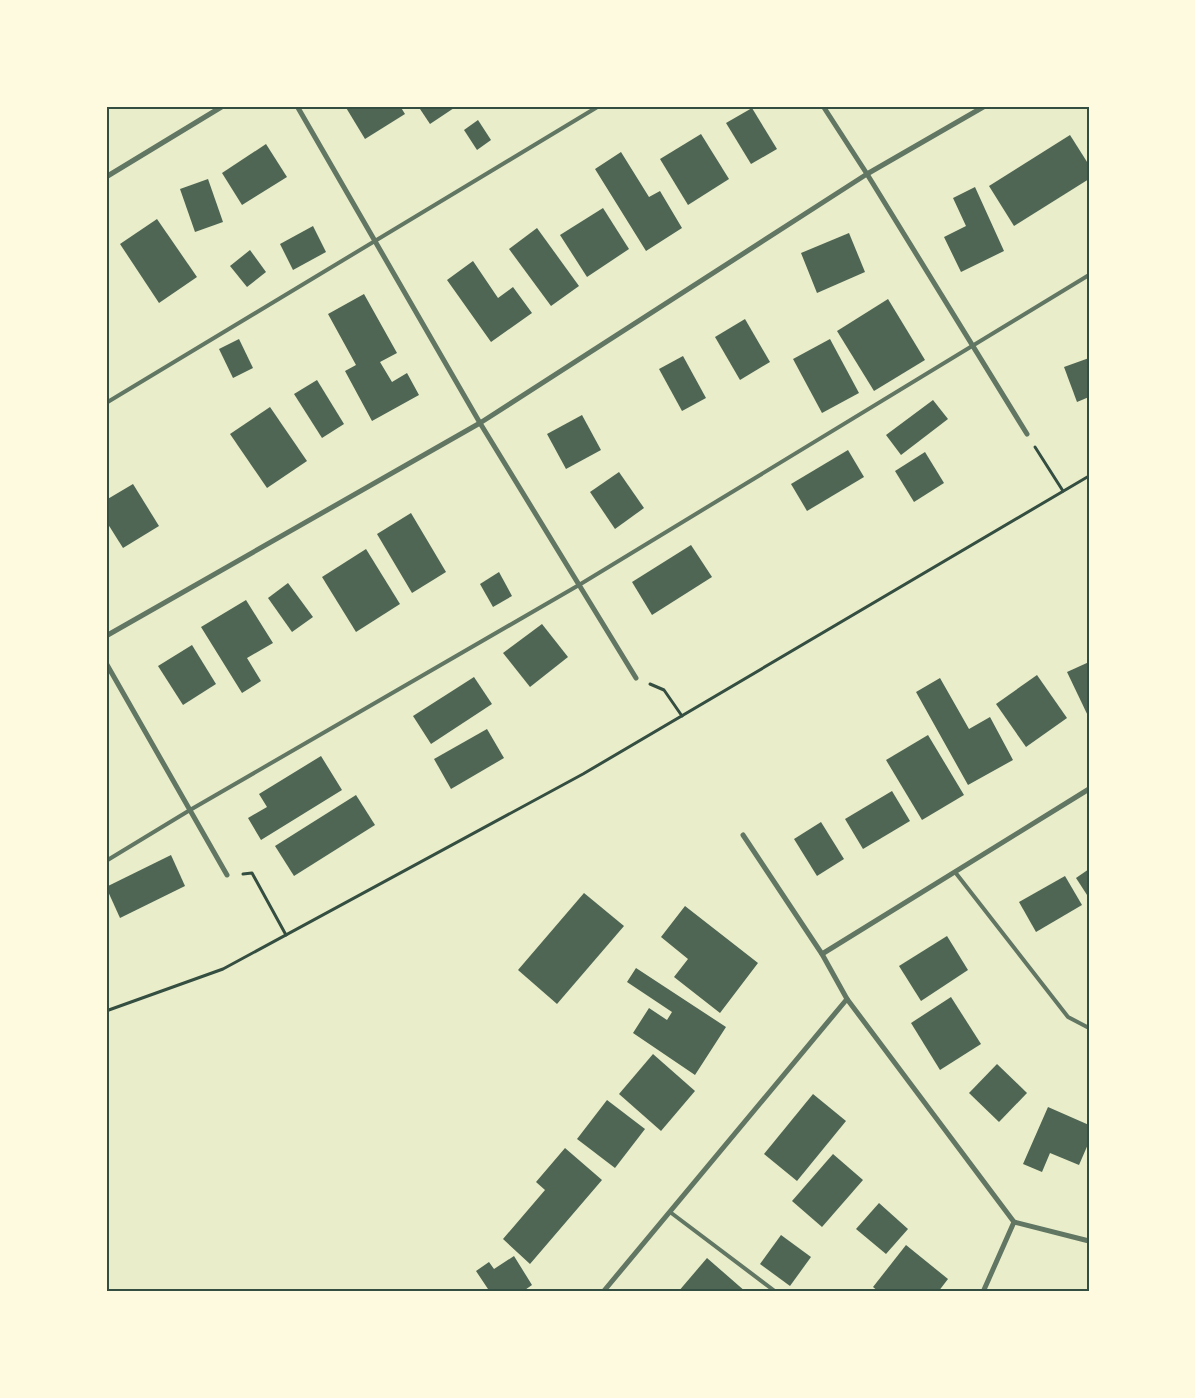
<svg xmlns="http://www.w3.org/2000/svg" width="1195" height="1398" viewBox="0 0 1195 1398" font-family="'Crimson Pro',serif">
<style>
.building{fill:#4f6655}
.lines{fill:none;stroke-linecap:round;stroke-linejoin:round}
.path{stroke:#344e41;stroke-width:3}
.service{stroke:#617663;stroke-width:4}
.minor{stroke:#617663;stroke-width:5}
.neatline{fill:none;stroke:#344e41;stroke-width:2}
</style>
<rect width="100%" height="100%" fill="#e9edc9"/>
<g class="building">
<polygon points="345,106 400,106 405,114 365,139"/>
<polygon points="418,106 457,106 430,124"/>
<polygon points="752,108 777,149 751,164 726,123"/>
<polygon points="478,120 491,140 477,150 464,130"/>
<polygon points="701,134 729,179 688,205 660,159"/>
<polygon points="1070,135 1089,165 1089,179 1014,226 989,186"/>
<polygon points="266,144 287,177 242,205 222,173"/>
<polygon points="621,152 649,197 660,191 682,228 646,251 595,169"/>
<polygon points="208,179 223,222 195,232 180,189"/>
<polygon points="975,187 1004,251 961,272 944,237 966,226 953,198"/>
<polygon points="603,208 629,249 587,277 560,235"/>
<polygon points="157,219 197,277 159,303 120,244"/>
<polygon points="313,226 326,252 293,270 280,244"/>
<polygon points="537,228 579,286 551,306 509,249"/>
<polygon points="849,233 865,272 817,293 801,253"/>
<polygon points="250,250 266,272 247,287 230,266"/>
<polygon points="473,261 498,298 513,287 532,313 491,342 447,280"/>
<polygon points="364,294 397,353 380,362 392,382 407,373 419,395 372,421 345,371 356,365 328,314"/>
<polygon points="888,299 925,360 874,391 837,331"/>
<polygon points="745,319 770,362 740,380 715,337"/>
<polygon points="239,339 253,368 233,378 219,349"/>
<polygon points="830,339 859,393 822,413 793,359"/>
<polygon points="683,356 706,398 682,411 659,369"/>
<polygon points="1089,358 1089,397 1077,402 1064,367"/>
<polygon points="317,380 344,424 322,438 294,394"/>
<polygon points="933,400 948,419 901,455 886,435"/>
<polygon points="270,407 307,461 267,488 230,434"/>
<polygon points="582,415 601,450 566,469 547,434"/>
<polygon points="848,450 864,477 807,511 791,484"/>
<polygon points="925,452 944,483 914,502 895,471"/>
<polygon points="619,472 644,508 615,529 590,492"/>
<polygon points="133,484 159,526 123,548 106,521 106,500"/>
<polygon points="411,513 446,572 412,593 377,534"/>
<polygon points="691,545 712,577 652,615 632,582"/>
<polygon points="366,549 400,604 356,632 322,577"/>
<polygon points="499,572 512,596 493,607 480,584"/>
<polygon points="288,583 313,617 292,632 268,598"/>
<polygon points="246,600 273,643 247,658 261,681 242,693 201,627"/>
<polygon points="542,624 568,657 530,687 503,653"/>
<polygon points="192,645 216,684 183,705 158,666"/>
<polygon points="1089,662 1089,718 1067,672"/>
<polygon points="1037,675 1067,718 1026,747 996,704"/>
<polygon points="474,677 492,704 431,744 413,716"/>
<polygon points="940,678 969,729 990,717 1013,760 968,785 916,692"/>
<polygon points="487,729 504,758 451,789 434,759"/>
<polygon points="928,735 964,795 922,820 886,760"/>
<polygon points="321,756 342,790 261,840 248,818 267,807 259,794"/>
<polygon points="892,791 910,821 863,849 845,819"/>
<polygon points="356,795 375,825 294,876 275,846"/>
<polygon points="821,822 844,859 817,876 794,839"/>
<polygon points="171,855 185,886 120,918 106,887"/>
<polygon points="1089,869 1089,898 1076,878"/>
<polygon points="1065,876 1082,905 1036,932 1019,902"/>
<polygon points="584,893 624,926 557,1004 518,970"/>
<polygon points="685,906 758,963 720,1013 674,977 688,959 661,937"/>
<polygon points="947,936 968,970 921,1001 899,966"/>
<polygon points="636,968 726,1027 695,1075 633,1033 649,1008 667,1020 672,1012 627,982"/>
<polygon points="951,997 981,1044 940,1070 911,1023"/>
<polygon points="653,1054 695,1091 661,1131 619,1094"/>
<polygon points="997,1064 1027,1093 999,1122 969,1093"/>
<polygon points="813,1094 846,1121 797,1181 764,1154"/>
<polygon points="607,1100 645,1129 615,1168 577,1139"/>
<polygon points="1048,1107 1089,1125 1089,1142 1079,1165 1050,1153 1042,1172 1023,1164"/>
<polygon points="565,1148 602,1180 530,1264 503,1239 545,1190 536,1182"/>
<polygon points="833,1154 863,1180 822,1227 792,1201"/>
<polygon points="879,1203 908,1229 886,1254 856,1229"/>
<polygon points="781,1235 811,1257 790,1286 760,1264"/>
<polygon points="906,1245 948,1279 938,1292 879,1292 873,1287"/>
<polygon points="514,1256 532,1285 522,1292 490,1292 476,1271 489,1262 494,1269"/>
<polygon points="707,1258 746,1292 678,1292"/>
</g>
<g class="lines">
<g class="path">
<polyline points="1035,447 1063,491"/>
<polyline points="650,684 664,690 682,716"/>
<polyline points="243,874 252,873 286,935"/>
<polyline points="106,1011 223,969 583,774 1089,476"/>
</g>
<g class="service">
<polyline points="106,403 599,106"/>
<polyline points="106,861 190,810 579,585 1089,275"/>
<polyline points="955,872 1068,1017 1089,1028"/>
<polyline points="670,1212 776,1292"/>
</g>
<g class="minor">
<polyline points="297,106 480,423 636,678"/>
<polyline points="823,106 867,174 1027,434"/>
<polyline points="106,177 223,106"/>
<polyline points="106,636 480,423 867,174 985,106"/>
<polyline points="106,663 227,875"/>
<polyline points="743,835 822,954 847,999 1014,1222 1089,1241"/>
<polyline points="822,954 1089,789"/>
<polyline points="603,1292 847,999"/>
<polyline points="983,1292 1014,1222"/>
</g>
</g>
<rect width="1195" height="1398" fill="none" stroke="#fefae0" stroke-width="215"/>
<rect x="108" y="108" width="980" height="1182" class="neatline"/>
</svg>
